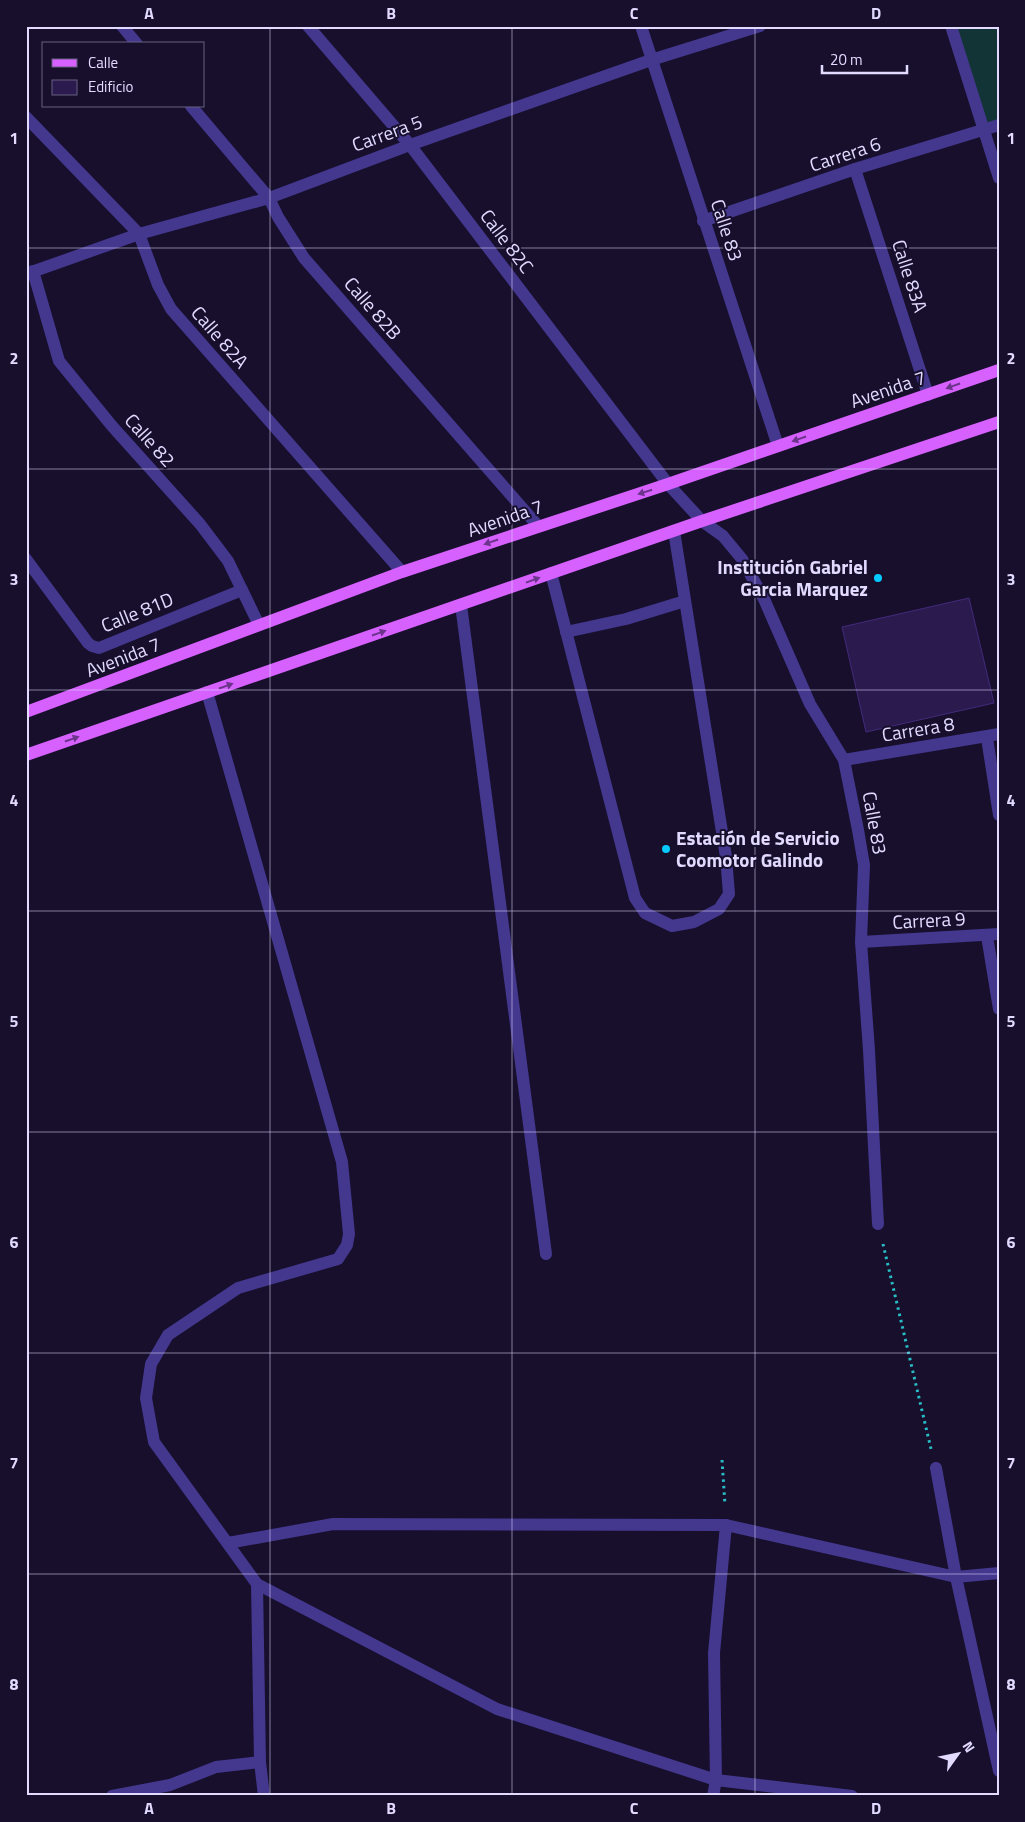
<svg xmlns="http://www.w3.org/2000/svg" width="1025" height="1822" viewBox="0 0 1025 1822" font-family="'Titillium Web',sans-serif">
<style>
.green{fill:#123436}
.building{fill:#2a1a4e;stroke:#432a7c}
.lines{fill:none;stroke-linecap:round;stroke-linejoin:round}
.path{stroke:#28bdc5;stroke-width:3;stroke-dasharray:2.5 4;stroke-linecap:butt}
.minor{stroke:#44378e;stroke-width:12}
.major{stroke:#d661ff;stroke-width:12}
.oneway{fill:#6d348b}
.grid{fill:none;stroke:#e2daff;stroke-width:1;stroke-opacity:0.55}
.poi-dot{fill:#06caff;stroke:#170f2c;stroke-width:2}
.labels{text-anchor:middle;stroke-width:4;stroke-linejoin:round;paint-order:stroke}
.street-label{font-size:19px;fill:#e2daff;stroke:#170f2c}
.poi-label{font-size:19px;font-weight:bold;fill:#e2daff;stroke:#170f2c;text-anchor:end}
.neatline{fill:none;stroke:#e2daff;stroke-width:2}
.grid-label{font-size:16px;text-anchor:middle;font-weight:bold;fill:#e2daff}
</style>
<rect width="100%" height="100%" fill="#170f2c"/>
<polygon class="green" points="955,26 999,26 999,121 987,125"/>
<polygon class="building" points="969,598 994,703 866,732 842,627"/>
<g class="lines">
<g class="path">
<polyline points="883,1244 931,1449"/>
<polyline points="722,1460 725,1505"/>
</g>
<g class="minor">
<polyline points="122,26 137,44"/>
<polyline points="308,26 410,145 668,484 702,521 723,536 742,559 764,599 810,704 844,760 858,830 864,865 861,942 869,1050 878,1224"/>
<polyline points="641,26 778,446"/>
<polyline points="951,26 999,178"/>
<polyline points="191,106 269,198 278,217 304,258 538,526"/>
<polyline points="26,117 139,234 158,285 171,309 402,572"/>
<polyline points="855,169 928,395"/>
<polyline points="703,221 855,169 999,125"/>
<polyline points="33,271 59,361 112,426 200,524 228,561 259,625"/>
<polyline points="26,274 139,234 269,198 410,145 651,60 760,26"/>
<polyline points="26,559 88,643 92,646 99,648 242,590"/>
<polyline points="551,573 635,898 645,913 672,926 694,922 719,909 729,894 726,857 674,531"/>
<polyline points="461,605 546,1254"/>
<polyline points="566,632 626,619 685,601"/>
<polyline points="207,692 342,1162 349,1234 347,1245 338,1259 238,1288 168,1335 151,1364 146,1398 154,1442 257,1584 497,1709 716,1780 852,1796"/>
<polyline points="987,738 999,815"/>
<polyline points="844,760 999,734"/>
<polyline points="987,936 999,1009"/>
<polyline points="861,942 999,934"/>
<polyline points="936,1468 956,1577 999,1771"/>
<polyline points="228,1543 333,1524 726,1525 956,1577 999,1573"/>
<polyline points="257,1584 260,1762 264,1796"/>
<polyline points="112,1796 170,1785 216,1767 260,1762"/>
<polyline points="713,1796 716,1780 714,1653 726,1525"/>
</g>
<g class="major">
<polyline points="26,712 402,572 668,484 999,370"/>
<polyline points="26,755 702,521 999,422"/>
</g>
</g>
<defs><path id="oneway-solid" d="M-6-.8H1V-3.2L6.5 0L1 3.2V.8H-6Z" transform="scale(1.25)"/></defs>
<g class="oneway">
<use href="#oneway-solid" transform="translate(953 386) rotate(161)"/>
<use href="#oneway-solid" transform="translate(799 439) rotate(161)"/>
<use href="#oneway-solid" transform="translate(645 492) rotate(162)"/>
<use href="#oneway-solid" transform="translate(491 542) rotate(161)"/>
<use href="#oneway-solid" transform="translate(533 580) rotate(-20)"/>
<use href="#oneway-solid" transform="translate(379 633) rotate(-19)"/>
<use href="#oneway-solid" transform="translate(226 686) rotate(-19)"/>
<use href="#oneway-solid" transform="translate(72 739) rotate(-19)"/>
</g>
<path class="grid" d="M270 26V1796M512 26V1796M755 26V1796M26 248H999M26 469H999M26 690H999M26 911H999M26 1132H999M26 1353H999M26 1574H999"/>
<g class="poi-dot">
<circle cx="878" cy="578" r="5"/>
<circle cx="666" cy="849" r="5"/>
</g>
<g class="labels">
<g class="street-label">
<text transform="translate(387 133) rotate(-20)" y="7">Carrera 5</text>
<text transform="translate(845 154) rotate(-18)" y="7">Carrera 6</text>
<text transform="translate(727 230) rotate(72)" y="7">Calle 83</text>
<text transform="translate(507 241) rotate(53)" y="7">Calle 82C</text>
<text transform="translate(910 276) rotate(72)" y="7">Calle 83A</text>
<text transform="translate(373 308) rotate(49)" y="7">Calle 82B</text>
<text transform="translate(220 337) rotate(49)" y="7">Calle 82A</text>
<text transform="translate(888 389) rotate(-19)" y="7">Avenida 7</text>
<text transform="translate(150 440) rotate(48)" y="7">Calle 82</text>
<text transform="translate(505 518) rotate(-19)" y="7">Avenida 7</text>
<text transform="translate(137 612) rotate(-22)" y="7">Calle 81D</text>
<text transform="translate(123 657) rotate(-21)" y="7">Avenida 7</text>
<text transform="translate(918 729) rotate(-9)" y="7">Carrera 8</text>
<text transform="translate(875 823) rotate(80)" y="7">Calle 83</text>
<text transform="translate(929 920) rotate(-3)" y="7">Carrera 9</text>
</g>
<g class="poi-label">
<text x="868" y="574">Institución Gabriel<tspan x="868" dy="22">Garcia Marquez</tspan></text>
<text x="676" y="845" text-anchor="start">Estación de Servicio<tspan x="676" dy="22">Coomotor Galindo</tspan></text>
</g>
</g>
<rect width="1025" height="1822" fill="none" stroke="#170f2c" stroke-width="55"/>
<rect x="42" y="42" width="162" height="65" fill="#170f2c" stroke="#686080"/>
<rect x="52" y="59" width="25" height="8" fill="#d661ff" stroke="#686080"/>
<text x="88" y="68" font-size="15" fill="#e2daff">Calle</text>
<rect x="52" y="80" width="25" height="15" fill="#2a1a4e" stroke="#686080"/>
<text x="88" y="92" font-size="15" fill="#e2daff">Edificio</text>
<g transform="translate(958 1754) rotate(57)" stroke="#170f2c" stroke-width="4" paint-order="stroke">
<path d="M0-4L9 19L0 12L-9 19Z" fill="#e2daff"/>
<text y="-8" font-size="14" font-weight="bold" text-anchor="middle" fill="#e2daff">N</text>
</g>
<path d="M822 65v8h85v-8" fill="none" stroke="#e2daff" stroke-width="2.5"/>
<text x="830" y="65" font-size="15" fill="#e2daff" stroke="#170f2c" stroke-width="4" paint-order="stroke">20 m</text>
<rect x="28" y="28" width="970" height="1766" class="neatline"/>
<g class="grid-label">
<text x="149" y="19">A</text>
<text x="391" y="19">B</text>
<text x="634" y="19">C</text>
<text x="876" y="19">D</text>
<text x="14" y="144">1</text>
<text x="1011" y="144">1</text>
<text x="14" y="364">2</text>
<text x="1011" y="364">2</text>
<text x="14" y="585">3</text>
<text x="1011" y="585">3</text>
<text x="14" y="806">4</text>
<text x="1011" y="806">4</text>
<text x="14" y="1027">5</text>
<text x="1011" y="1027">5</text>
<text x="14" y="1248">6</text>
<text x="1011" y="1248">6</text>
<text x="14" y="1469">7</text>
<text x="1011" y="1469">7</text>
<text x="14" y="1690">8</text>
<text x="1011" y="1690">8</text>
<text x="149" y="1814">A</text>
<text x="391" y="1814">B</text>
<text x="634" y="1814">C</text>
<text x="876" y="1814">D</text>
</g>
</svg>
